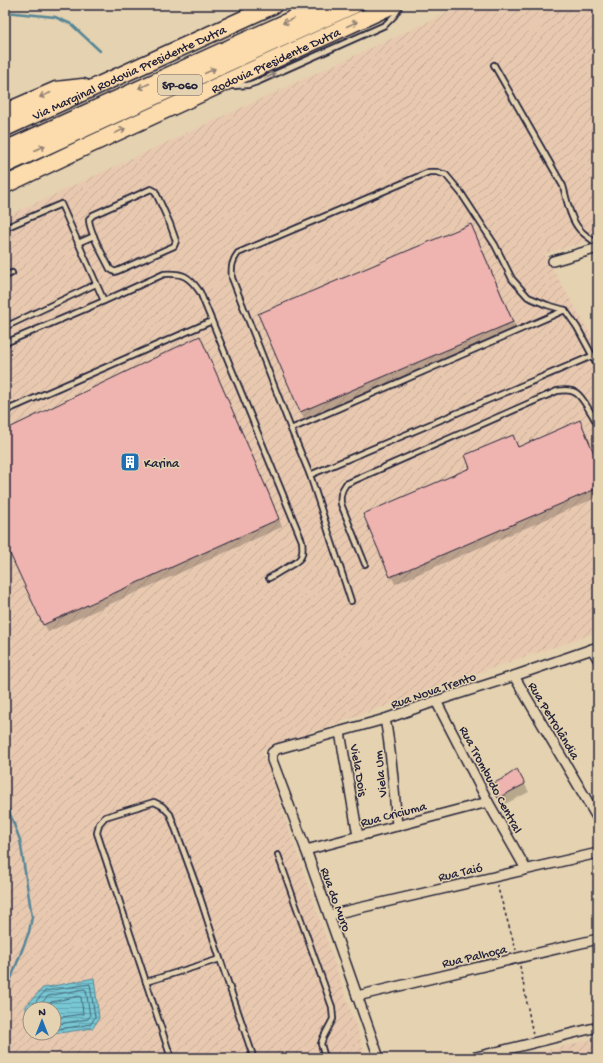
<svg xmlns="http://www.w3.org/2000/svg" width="603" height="1063" viewBox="0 0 603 1063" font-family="'Gochi Hand',sans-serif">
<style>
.industrial{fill:url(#industrial-furrows);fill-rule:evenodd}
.water{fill:url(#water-rules);stroke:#568697}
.shadow{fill:#0003}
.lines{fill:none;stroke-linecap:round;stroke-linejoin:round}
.shore{stroke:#446478;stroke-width:1}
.stream{stroke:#568697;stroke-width:2.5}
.building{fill:#efb4af;stroke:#22223b}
.lane-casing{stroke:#22223b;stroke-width:8}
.street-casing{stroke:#22223b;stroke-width:12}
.highway-casing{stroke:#22223b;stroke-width:19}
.path{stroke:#22223b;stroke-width:1.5;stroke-dasharray:3 3;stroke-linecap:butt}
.lane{stroke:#e5d2b0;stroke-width:4.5}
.street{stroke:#e5d2b0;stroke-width:9}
.highway{stroke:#fcdcac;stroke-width:16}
.oneway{stroke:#8f7f74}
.oneway2{stroke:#847a76}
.labels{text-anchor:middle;stroke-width:3;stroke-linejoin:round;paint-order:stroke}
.shield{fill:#e5d2b0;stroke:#5c575e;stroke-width:1}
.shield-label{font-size:12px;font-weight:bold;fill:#22223b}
.street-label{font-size:13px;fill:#22223b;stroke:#e5d2b0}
.poi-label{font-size:13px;fill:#22223b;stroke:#e5d2b0;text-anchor:start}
</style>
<defs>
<pattern id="industrial-furrows" width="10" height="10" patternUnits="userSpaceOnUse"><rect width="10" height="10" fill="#e8c9b0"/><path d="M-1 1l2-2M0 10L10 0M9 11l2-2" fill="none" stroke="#c7ac98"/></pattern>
<pattern id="water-rules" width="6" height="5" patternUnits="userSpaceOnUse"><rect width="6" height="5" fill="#78c8d4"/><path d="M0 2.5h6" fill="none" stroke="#62a2ad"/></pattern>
</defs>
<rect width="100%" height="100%" fill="#e5d2b0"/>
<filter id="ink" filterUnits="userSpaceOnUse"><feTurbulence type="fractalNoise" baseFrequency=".025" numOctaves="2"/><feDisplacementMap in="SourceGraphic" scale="8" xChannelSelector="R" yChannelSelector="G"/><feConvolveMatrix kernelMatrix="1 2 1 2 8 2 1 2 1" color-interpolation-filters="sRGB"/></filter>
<g filter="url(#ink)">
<g class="industrial">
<path d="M464 5H598V239L544 254 598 347V632L504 664 262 750 367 1058H5V217ZM30 1009H54V1033H30Z"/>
<polygon points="598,1038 598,1058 514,1058"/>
</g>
<polygon class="water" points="94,978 99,1018 93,1028 39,1036 32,1033 54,1033 54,1009 30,1009 30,1030 26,1022 26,1006 43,988"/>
<g class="shadow">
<polygon points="471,225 475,232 517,330 305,419 300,412"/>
<polygon points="200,338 204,345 273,503 282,527 48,632 5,540 5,431"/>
<polygon points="584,429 598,463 598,497 395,584 391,576 472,468 518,447"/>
<polygon points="517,771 529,792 503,805 491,786"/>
</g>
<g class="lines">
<g class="shore">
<polyline points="30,1009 31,1007 45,991 90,984 95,1017 91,1024 54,1030"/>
<polyline points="36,1009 48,996 84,989 86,990 90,1016 88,1019 54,1025"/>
<polyline points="44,1009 51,1002 79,996 81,997 83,1013 83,1014 54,1018"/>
</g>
<g class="stream">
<polyline points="5,12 55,17 71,24 100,51"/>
<polyline points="5,801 20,840 32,917 29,932 5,994"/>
</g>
</g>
<g class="building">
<polygon points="471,224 513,322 300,412 258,314"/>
<polygon points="200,336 269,494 279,519 43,625 5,543 5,430"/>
<polygon points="580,420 598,463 598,488 390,577 363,514 470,468 465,455 513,435 518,447"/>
<polygon points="517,769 525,784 498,798 490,785 504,778"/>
</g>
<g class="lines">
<g class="lane-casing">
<g id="lane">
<path d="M494 65 563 186C567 200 570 219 580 230 585 235 592 240 598 244"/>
<polyline points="233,86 248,85 257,82 385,25 394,16 399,8"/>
<path d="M151 189 155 191 170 224 176 241 174 246 115 272 110 269C104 256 89 232 89 219L93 215Z"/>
<polyline points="5,228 61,204 104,301"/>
<polyline points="78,243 94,236"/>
<polyline points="5,276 12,273"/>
<polyline points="5,327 96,284"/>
<path d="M5 343 104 301 164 274C183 273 189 276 200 292L302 541C304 558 301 560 286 568 281 571 275 575 269 578"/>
<polyline points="5,411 212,321"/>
<polyline points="291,429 565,310"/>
<polyline points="310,475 592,356"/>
<path d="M365 564 341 504C340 496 341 491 346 484L557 391C575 388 579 393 588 408 591 413 595 419 598 425"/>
<path d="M351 601 310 475 291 429 232 278C231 267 232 261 238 253L429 172H437L446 175 461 193 495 245 512 279 528 297 547 305 565 310 577 327 598 366"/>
<polyline points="278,855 332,1007 333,1019 323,1038 321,1044 325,1058"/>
<polyline points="146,982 220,959"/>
<polyline points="171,1058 97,833 99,824 105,817 154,802 162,806 170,814 196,885 220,959 252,1053 253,1058"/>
</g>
</g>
<g class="street-casing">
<g id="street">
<polyline points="553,261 598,248"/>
<polyline points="592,649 598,659"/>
<polyline points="514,676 598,819"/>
<polyline points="436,701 488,802 526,869"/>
<path d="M385 719C392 754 394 790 397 826"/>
<polyline points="340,732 358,836"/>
<polyline points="306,850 488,802"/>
<polyline points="329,915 598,853"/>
<polyline points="357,996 598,939"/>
<polyline points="379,1058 306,850 272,760 272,753 277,749 385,719 436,701 514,676 598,647"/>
<polyline points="472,1058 598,1027"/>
</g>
</g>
<g class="highway-casing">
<g id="highway">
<polyline points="5,112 56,90 83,87"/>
<path id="s1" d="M5 128 274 5"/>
<polyline points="5,150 324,5"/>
<polyline points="5,165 354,5"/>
<path id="s2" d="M5 185 85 147 393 5"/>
</g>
</g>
<g class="path">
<polyline points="497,885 516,950"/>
<polyline points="520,966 533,1035"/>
</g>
<use href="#lane" class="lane"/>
<use href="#street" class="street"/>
<use href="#highway" class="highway"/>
</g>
<defs><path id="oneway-shaft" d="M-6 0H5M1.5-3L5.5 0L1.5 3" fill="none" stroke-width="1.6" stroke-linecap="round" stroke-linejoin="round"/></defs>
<g class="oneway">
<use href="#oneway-shaft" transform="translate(288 21) rotate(156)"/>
<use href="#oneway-shaft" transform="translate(352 24) rotate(-25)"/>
<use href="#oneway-shaft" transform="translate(210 71) rotate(-25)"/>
<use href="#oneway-shaft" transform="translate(144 86) rotate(156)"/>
<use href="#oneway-shaft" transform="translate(45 95) rotate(157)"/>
<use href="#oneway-shaft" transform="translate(120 131) rotate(-25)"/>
<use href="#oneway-shaft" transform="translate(40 148) rotate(-25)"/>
</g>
<use class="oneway2" href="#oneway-shaft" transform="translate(270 76) rotate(-24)"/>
</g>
<defs>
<g id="building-square" transform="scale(1)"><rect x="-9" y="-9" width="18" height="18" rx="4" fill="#1f6fb2" stroke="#e5d2b0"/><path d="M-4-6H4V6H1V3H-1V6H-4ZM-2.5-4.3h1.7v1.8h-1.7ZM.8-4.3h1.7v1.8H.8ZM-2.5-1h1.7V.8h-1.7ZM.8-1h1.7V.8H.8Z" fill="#fff"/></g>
</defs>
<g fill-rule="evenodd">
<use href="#building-square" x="130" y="462"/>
</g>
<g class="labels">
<rect class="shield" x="158" y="75" width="44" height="20" rx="3"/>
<g class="shield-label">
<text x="180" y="89">SP-060</text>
</g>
<g class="street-label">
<text dy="5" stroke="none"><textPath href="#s2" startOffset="298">Rodovia Presidente Dutra</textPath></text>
<text dy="5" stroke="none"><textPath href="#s1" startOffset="136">Via Marginal Rodovia Presidente Dutra</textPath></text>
<text transform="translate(433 689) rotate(-19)" y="5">Rua Nova Trento</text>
<text transform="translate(555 720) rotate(59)" y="5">Rua Petrolândia</text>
<text transform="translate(360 770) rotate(80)" y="5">Viela Dois</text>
<text transform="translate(379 774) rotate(-96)" y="5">Viela Um</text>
<text transform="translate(492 779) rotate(62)" y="5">Rua Trombudo Central</text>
<text transform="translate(393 813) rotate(-15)" y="5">Rua Criciuma</text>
<text transform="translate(460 871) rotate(-13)" y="5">Rua Taió</text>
<text transform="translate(337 899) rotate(70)" y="5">Rua do Muro</text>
<text transform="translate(474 955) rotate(-13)" y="5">Rua Palhoça</text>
</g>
<g class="poi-label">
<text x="144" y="467">Karina</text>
</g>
</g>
<rect width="603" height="1063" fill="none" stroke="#e5d2b0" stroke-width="20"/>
<rect x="10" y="10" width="583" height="1043" fill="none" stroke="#22223b" stroke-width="1.5" filter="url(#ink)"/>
<g transform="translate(42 1021)"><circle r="19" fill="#e5d2b0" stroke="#978c81"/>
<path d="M0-3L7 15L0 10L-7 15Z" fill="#1f6fb2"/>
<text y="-6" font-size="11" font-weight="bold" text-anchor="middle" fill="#22223b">N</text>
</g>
</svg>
